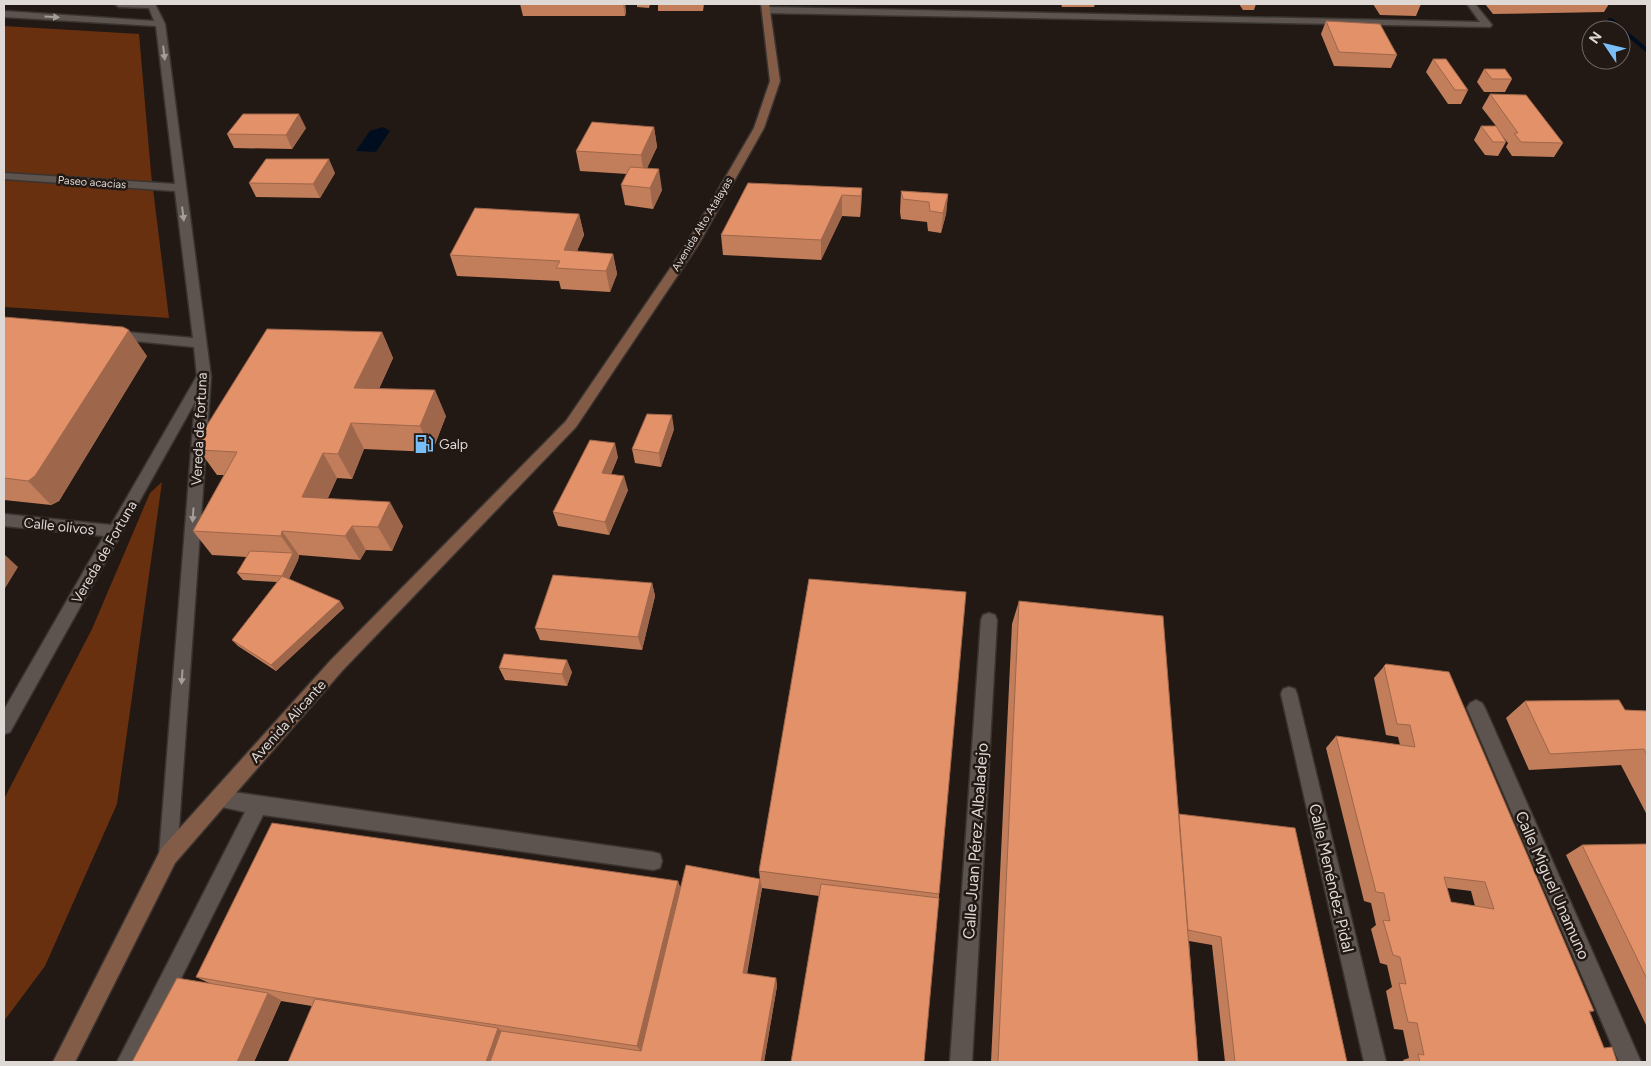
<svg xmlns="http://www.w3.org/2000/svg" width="1651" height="1066" viewBox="0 0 1651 1066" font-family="Figtree,sans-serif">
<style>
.green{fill:#693010}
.water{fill:#000d1e}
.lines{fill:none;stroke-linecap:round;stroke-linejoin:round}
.stream{fill:#000d1e;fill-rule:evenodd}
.minor-casing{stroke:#3a3431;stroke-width:3}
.secondary-casing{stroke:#3a3431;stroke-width:3}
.minor{fill:#5e544f;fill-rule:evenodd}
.secondary{fill:#835c47;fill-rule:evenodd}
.wall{fill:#c27d5a;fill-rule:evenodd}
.shaded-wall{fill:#9e664a}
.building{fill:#e29169;stroke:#9e664a;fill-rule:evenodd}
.oneway{fill:#a59d99}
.labels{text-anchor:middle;stroke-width:5;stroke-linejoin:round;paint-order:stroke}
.far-street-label{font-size:11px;fill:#dfd9d6;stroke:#221915}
.street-label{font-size:14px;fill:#dfd9d6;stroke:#221915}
.poi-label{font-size:14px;fill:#dfd9d6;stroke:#221915;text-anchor:start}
.near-street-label{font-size:16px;fill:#dfd9d6;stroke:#221915}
</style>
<rect width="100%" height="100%" fill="#221915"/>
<g class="green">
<polygon points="4,26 139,34 151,173 169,318 4,307"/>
<polygon points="162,482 117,804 45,966 4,1021 4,799 92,629 150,493"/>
</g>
<polygon class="water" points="383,127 390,131 376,152 356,151 370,131"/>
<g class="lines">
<polygon class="stream" points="1608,18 1612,18 1647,48 1647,53 1608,20"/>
<g class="minor-casing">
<g id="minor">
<polygon points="115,4 155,4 165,24 211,377 177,856 175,863 168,865 161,863 159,856 195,402 10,732 4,734 4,710 104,536 4,526 4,514 111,525 197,376 194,347 115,339 109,335 115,331 193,338 175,191 4,179 4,173 175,184 156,26 4,17 4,11 154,21 149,8 119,7"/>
<polygon points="1467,4 1475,4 1492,25 1490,27 766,13 762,10 766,7 1480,22"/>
<polygon points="989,613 995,615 997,620 972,1062 950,1062 981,620 983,615"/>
<polygon points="1289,687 1295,689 1297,694 1386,1062 1364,1062 1281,694 1283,689"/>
<polygon points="1476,700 1482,703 1485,708 1641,1062 1619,1062 1467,708 1470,703"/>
<polygon points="219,790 653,852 660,854 662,861 660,868 653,870 263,815 139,1062 117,1062 245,812 213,805 210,799 213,793"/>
</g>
</g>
<g class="secondary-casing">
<polygon id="secondary" points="761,4 769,4 780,81 764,128 698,245 576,427 342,671 175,863 75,1062 53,1062 161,849 330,661 566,421 686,245 754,128 770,81"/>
</g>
<use href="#minor" class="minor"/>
<use href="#secondary" class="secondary"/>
</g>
<g class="wall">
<polygon points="520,4 625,4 626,12 625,16 523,16"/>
<polygon points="637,4 650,4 649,8 637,7"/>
<polygon points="658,4 704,4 703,11 658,11"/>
<polygon points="1061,4 1095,4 1094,7 1062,7"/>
<polygon points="1239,4 1256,4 1254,10 1243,10"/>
<polygon points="1373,4 1421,4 1416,16 1380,15"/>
<polygon points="1485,4 1609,4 1604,12 1493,14"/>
<polygon points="1326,21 1397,55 1391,68 1334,66 1321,34"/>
<polygon points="1433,59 1468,90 1461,104 1448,104 1426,72"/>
<polygon points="1484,69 1512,79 1505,92 1484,92 1477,82"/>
<polygon points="1490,94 1563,143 1554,157 1512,156 1506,147 1508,143 1500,133 1506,142 1498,156 1485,155 1474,140 1481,126 1496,126 1482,108"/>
<polygon points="654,127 657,147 647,168 662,190 653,209 625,205 621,185 627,174 580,171 576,151"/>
<polygon points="306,128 292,149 234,148 227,134"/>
<polygon points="335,173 320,198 256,197 249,183"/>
<polygon points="862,188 861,208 860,217 842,216 821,260 723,255 721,235"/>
<polygon points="901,191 948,194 946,214 941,233 928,231 927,222 901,219 900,212"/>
<polygon points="579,214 584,235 577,251 613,254 617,274 610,292 561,289 559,281 457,276 450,255"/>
<polygon points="4,317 147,356 59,501 51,505 4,500"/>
<polygon points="382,332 393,358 379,389 446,416 432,452 364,449 352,479 337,478 328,498 403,526 392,551 366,550 360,560 299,555 298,560 289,579 344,608 276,671 238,646 232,640 277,582 243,580 237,573 247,557 212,555 193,531 224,475 217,475 199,450"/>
<polygon points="674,429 661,467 635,463 632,449"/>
<polygon points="618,457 611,474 628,490 609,535 558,526 553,512"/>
<polygon points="652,583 655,596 642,650 540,640 535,628"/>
<polygon points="1019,601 1179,814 1347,1062 1225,1062 1212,945 1189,941 1198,1061 1207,1062 991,1062 1012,624"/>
<path d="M1386 664 1594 1011 1590 1012 1604 1048 1617 1062H1404L1403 1060 1409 1058 1403 1030 1394 1029 1386 991 1392 987 1387 965 1380 963 1371 929 1376 925 1371 903 1364 901 1326 748 1336 736 1400 745 1398 737 1386 735 1374 678ZM1447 888 1471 891 1475 906 1451 902Z"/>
<polygon points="499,668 572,672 567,686 505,680"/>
<polygon points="1525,701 1625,710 1647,711 1647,815 1621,765 1529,770 1506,718"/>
<polygon points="1647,844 1647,1027 1566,855 1582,845"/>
<polygon points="759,871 939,894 939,898 819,896 762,888 747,974 776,978 777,986 764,1062 288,1062 312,1006 281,1001 254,1062 132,1062 209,983 196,977 678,881 680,888 760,879"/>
</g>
<g class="shaded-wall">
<polygon points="623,4 625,4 626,12 625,16"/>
<polygon points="299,114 306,128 292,149 286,135"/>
<polygon points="654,127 657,147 644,175 641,155"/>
<polygon points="329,159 335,173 320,198 313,184"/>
<polygon points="659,169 662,190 653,209 650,188"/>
<polygon points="862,188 861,208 860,217 861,196"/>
<polygon points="948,194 946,214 941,233 943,213"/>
<polygon points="842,195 842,216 821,260 821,240"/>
<polygon points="579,214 584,235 569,269 564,250"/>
<polygon points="613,254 617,274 610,292 606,271"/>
<polygon points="129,330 147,356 59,501 51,505 28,481"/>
<polygon points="382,332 393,358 367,414 354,388"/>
<polygon points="435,390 446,416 432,452 420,426"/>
<polygon points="672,415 674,429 661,467 659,453"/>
<polygon points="351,423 364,449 352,479 338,454"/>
<polygon points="615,443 618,457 606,487 602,473"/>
<polygon points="323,453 337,478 317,521 302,497"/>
<polygon points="624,476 628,490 609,535 605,522"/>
<polygon points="390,502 403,526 392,551 378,527"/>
<polygon points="352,526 366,550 360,560 345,536"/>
<polygon points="282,531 299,555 298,560 287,583 282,576 293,553 281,536"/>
<polygon points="4,554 18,567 4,590"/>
<polygon points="652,583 655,596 642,650 638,637"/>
<polygon points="340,601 344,608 276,671 271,665"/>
<polygon points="567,660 572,672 567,686 562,674"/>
<polygon points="760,879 762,888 745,981 743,973"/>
<polygon points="678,881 684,897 645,1058 637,1046"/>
<polygon points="776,978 777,986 764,1062 761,1062"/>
<polygon points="268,993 281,1000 254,1062 237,1062"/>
<polygon points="498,1028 509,1037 500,1062 486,1062"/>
</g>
<g class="building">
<polygon points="1326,21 1380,24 1397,55 1339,52"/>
<polygon points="1433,59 1446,59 1468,90 1455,90"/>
<polygon points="1484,69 1505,69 1512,79 1492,79"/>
<polygon points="1490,94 1526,95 1563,143 1521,142 1514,133 1518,133"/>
<polygon points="243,114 299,114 286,135 227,134"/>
<polygon points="592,122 654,127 641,155 576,151"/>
<polygon points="1481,126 1496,126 1506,142 1493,142"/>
<polygon points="266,159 329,159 313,184 249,183"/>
<polygon points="630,167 659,169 650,188 621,185"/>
<polygon points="748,183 862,188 861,196 842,195 821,240 721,235"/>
<polygon points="901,191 948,194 943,213 930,211 929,202 903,199"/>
<polygon points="475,208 579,214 564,250 613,254 606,271 556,268 560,261 450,255"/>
<polygon points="4,317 123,327 129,330 35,476 28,481 4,478"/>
<polygon points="267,329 382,332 354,388 435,390 420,426 351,423 338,454 323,453 302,497 390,502 378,527 352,526 345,536 282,531 281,536 193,531 237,452 199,450 199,438"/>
<polygon points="647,414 672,415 659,453 632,449"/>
<polygon points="590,440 615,443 602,473 624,476 605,522 553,512"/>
<polygon points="250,551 293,553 282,576 237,573"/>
<polygon points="553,575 652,583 638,637 535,628"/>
<polygon points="282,576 340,601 271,665 232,640"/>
<polygon points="809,579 966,592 939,894 759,871"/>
<polygon points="1019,601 1163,616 1198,1062 998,1062"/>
<polygon points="504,654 567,660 562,674 499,668"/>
<path d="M1386 664 1449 672 1594 1011H1589L1604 1048 1612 1047 1617 1062H1420L1418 1054 1424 1055 1417 1023 1408 1022 1399 983 1406 984 1400 957 1393 955 1383 920 1390 921 1384 893 1376 892 1336 736 1415 747 1410 725 1397 724 1384 666ZM1444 877 1485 882 1494 909 1451 902Z"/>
<polygon points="1619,700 1625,710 1647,711 1647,755 1644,749 1550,754 1525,701"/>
<polygon points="1179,814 1295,828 1347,1062 1235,1062 1221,937 1188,930"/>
<polygon points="272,823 678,881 637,1046 310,997 196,977"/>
<polygon points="1647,844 1647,979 1582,845"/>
<polygon points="686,865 760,879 743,973 776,978 761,1062 490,1062 501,1031 641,1051"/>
<polygon points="821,884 939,898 924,1062 791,1062"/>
<polygon points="177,978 268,993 237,1062 132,1062"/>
<polygon points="315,999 498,1028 486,1062 288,1062"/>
</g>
<defs><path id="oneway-solid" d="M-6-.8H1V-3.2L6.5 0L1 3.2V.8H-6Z" transform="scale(1.25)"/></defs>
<g class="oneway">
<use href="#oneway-solid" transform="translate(52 17) rotate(4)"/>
<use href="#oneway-solid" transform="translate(164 53) rotate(83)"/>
<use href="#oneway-solid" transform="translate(183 214) rotate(83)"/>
<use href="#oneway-solid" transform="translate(193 515) rotate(94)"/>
<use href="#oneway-solid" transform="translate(182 677) rotate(94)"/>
</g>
<defs>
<g id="fuel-bare" transform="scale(1.5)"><path d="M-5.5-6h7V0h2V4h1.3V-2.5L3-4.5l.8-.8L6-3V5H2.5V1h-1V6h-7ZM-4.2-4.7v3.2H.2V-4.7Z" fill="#7abef8" stroke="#221915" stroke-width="2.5" paint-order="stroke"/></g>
</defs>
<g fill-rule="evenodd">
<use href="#fuel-bare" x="424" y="444"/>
</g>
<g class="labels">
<g class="far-street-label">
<text transform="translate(92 182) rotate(4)" y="4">Paseo acacias</text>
<text transform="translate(702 224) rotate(-59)" y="4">Avenida Alto Atalayas</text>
</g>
<g class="street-label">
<text transform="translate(199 429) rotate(-87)" y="5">Vereda de fortuna</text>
<text transform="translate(59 526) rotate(6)" y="5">Calle olivos</text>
<text transform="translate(104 552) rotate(-60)" y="5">Vereda de Fortuna</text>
<text transform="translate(288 721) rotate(-48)" y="5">Avenida Alicante</text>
</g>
<g class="poi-label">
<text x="439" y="449">Galp</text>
</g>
<g class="near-street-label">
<text transform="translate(975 841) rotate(-86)" y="6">Calle Juan Pérez Albaladejo</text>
<text transform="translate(1332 878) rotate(77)" y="6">Calle Menéndez Pidal</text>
<text transform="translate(1553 885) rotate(66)" y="6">Calle Miguel Unamuno</text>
</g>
</g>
<rect width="1651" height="1066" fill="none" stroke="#dfd9d6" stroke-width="10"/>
<g transform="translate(1606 45) rotate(305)"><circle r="24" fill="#221915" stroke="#6e6662"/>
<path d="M0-4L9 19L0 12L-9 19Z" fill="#7abef8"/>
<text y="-8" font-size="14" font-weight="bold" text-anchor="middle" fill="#dfd9d6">N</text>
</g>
</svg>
